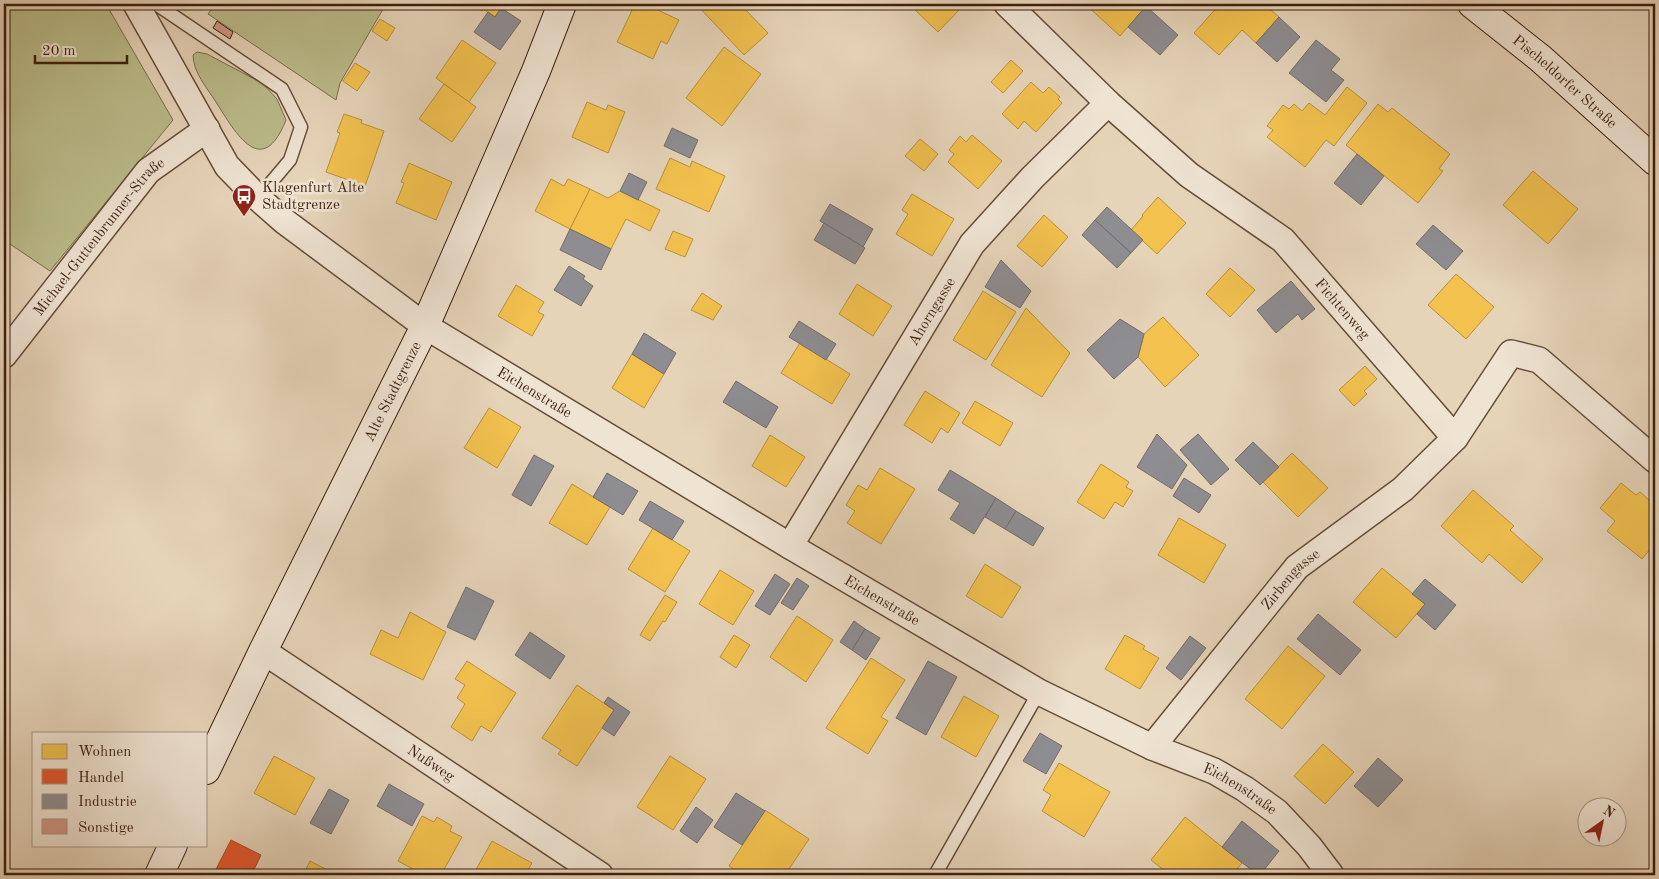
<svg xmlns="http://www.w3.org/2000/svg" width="1659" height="879" viewBox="0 0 1659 879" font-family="'Old Standard TT',serif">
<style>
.green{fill:#bbbb8b;stroke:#7c6d4c}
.homes{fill:#f2c14e;stroke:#bc903a}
.shops{fill:#e4572e;stroke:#b24624}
.industry{fill:#8d8d92;stroke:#756c6a}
.building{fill:#d19786;stroke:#3d1f0d}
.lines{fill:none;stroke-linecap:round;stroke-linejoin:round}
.lane-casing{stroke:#674c38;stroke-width:15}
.street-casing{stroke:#674c38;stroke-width:28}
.secondary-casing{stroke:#3d1f0d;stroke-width:30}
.lane{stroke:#efe3d2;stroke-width:12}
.street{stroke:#efe3d2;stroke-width:25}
.secondary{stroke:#efe3d2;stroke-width:28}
.labels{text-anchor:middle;stroke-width:5;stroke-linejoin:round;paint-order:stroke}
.street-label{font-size:15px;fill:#3d1f0d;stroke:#efe3d2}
.poi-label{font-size:15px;fill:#3d1f0d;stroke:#efe3d2;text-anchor:start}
</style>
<rect width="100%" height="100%" fill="#e6d4b9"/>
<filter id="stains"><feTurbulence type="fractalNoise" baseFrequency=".004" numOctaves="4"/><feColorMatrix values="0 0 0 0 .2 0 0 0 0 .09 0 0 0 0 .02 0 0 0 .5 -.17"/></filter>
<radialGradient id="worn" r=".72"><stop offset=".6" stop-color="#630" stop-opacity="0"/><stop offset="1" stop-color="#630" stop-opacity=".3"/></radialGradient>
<g class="green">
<polygon points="4,4 106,4 173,120 50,271 4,240"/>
<polygon points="215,4 386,4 340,83 336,100 208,14"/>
<path d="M197 52 207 54 262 83 277 99 286 120C262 180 236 134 216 102 207 88 193 72 193 55Z"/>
</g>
<g class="homes">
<polygon points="471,4 510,4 505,10 501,8 495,17 483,9 482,11"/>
<polygon points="635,4 645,4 679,20 667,44 661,41 653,59 617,42"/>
<polygon points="696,4 740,4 768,33 744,55"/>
<polygon points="909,4 957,4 961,8 938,32"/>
<polygon points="1085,4 1136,4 1143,10 1120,36"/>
<polygon points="1220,4 1264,4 1279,17 1256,43 1242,30 1219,55 1194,33"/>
<polygon points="380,19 395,28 387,41 372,31"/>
<polygon points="462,40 496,63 469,102 436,78"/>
<polygon points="724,47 761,74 722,126 686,98"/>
<polygon points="1011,60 1023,71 1003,93 991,82"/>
<polygon points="355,63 370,72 357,91 343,81"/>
<polygon points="1031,82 1043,93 1049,87 1060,97 1058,99 1062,103 1036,132 1024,121 1018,129 1002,114"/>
<polygon points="444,84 476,107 452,142 419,119"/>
<polygon points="1347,87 1367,103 1334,146 1326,140 1305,167 1267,137 1273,130 1267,126 1283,105 1289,109 1294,104 1302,111 1309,103 1325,115"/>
<polygon points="587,102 606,110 608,105 625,112 608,153 572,137"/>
<polygon points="1378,104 1388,112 1392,108 1450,154 1439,169 1443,171 1418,203 1346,145"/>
<polygon points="344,114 362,120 361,123 384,131 365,186 326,172 340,133 337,132"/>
<polygon points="972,135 1002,161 978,189 948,162 954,154 949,150 960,136 966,142"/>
<polygon points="920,139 938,154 924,171 905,156"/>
<polygon points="670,158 690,167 692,161 725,176 709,212 656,189"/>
<polygon points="409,163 452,182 436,220 396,203 404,183 401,182"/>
<polygon points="1533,171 1578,209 1548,244 1503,205"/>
<polygon points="551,179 564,186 568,179 590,189 570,229 535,211"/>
<polygon points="590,189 608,198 620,191 660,210 650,231 626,219 611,249 570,229"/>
<polygon points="912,194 954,219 932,256 896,234 908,214 902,210"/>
<polygon points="1158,197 1186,223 1157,254 1131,230 1143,216 1142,215"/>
<polygon points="1044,215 1068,237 1042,267 1017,246"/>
<polygon points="673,231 693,239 685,257 665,249"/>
<polygon points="1230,268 1255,290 1230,317 1206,294"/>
<polygon points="1456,274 1494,307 1466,339 1428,305"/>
<polygon points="857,284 892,306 873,336 839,314"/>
<polygon points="516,285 544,302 538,312 544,315 532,336 498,316"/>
<polygon points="983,291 1016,312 986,360 953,340"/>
<polygon points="702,293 722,306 713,320 691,310"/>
<polygon points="1026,308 1070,353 1042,397 991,365"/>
<polygon points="1163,317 1199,355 1165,387 1138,357 1144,334"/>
<polygon points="800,343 850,374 832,404 781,373"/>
<polygon points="632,354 664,374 644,408 612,388"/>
<polygon points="1365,366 1377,379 1364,391 1367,394 1354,406 1339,390"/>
<polygon points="925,391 960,413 948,433 941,428 932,443 904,425"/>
<polygon points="975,401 1013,423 1000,446 962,423"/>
<polygon points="489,408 521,427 497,468 464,448"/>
<polygon points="770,435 805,457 786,487 752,466"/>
<polygon points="1292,453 1328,488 1298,517 1263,482"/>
<polygon points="1101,464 1129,482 1126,487 1133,491 1123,507 1115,502 1104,519 1077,502"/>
<polygon points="880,468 915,489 881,544 847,523 855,511 846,505 858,485 867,490"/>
<polygon points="1621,483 1636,495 1640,492 1655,505 1655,543 1642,559 1607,531 1615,521 1600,508"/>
<polygon points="572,484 610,507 587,545 549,523"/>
<polygon points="1473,490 1514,526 1510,530 1543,559 1522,583 1489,554 1482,563 1441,526"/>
<polygon points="1179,518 1226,545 1204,583 1158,555"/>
<polygon points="653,528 690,551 665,592 628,569"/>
<polygon points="985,564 1021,587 1002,618 966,596"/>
<polygon points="1382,568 1425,604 1396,638 1353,602"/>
<polygon points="720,570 754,591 733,625 699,604"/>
<polygon points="665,595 677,602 665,622 663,621 650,641 640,635"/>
<polygon points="410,612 446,632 423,680 370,654 381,630 398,638"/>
<polygon points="797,616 833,640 806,682 770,657"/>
<polygon points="734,635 750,645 736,668 720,657"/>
<polygon points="1125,635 1145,646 1143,649 1159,658 1140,689 1105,669"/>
<polygon points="1288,646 1325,676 1282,729 1245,699"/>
<polygon points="871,658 905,680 881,717 888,721 868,754 826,728"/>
<polygon points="467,661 516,693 491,732 481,726 472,741 451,727 465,704 457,698 465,685 455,679"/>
<polygon points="577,685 614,710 577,766 558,754 561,750 542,738"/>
<polygon points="964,696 999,716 976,757 941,737"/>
<polygon points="1323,744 1354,772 1325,804 1294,776"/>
<polygon points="274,756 315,778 295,815 254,793"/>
<polygon points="670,756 706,779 673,830 637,807"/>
<polygon points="1059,763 1110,792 1084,837 1042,811 1051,795 1043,790"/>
<polygon points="765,810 809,839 785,875 743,875 729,866"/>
<polygon points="422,816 434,822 437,817 452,826 450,831 462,837 441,875 424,875 398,861"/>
<polygon points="1185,817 1242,863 1232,875 1170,875 1151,860"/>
<polygon points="492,841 532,863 525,875 473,875"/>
<polygon points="310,861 337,875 303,875"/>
</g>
<polygon class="shops" points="231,840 261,855 252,874 255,875 213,875"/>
<g class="industry">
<polygon points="1146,6 1178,35 1160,55 1128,27"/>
<polygon points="501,8 521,21 500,50 474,32 488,12 495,17"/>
<polygon points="1279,17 1300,37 1277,62 1256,43"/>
<polygon points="1316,40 1340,59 1331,70 1344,80 1326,102 1289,73"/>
<polygon points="672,128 698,140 690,158 664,146"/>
<polygon points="1357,154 1384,176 1361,205 1334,183"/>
<polygon points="629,173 647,182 638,200 620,191"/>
<polygon points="830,204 873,229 863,247 820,221"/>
<polygon points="1107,207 1143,240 1131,253 1095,220"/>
<polygon points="1095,220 1131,253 1117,268 1082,235"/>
<polygon points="824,223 865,248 855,264 814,240"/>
<polygon points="1433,225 1463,251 1446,270 1416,244"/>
<polygon points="570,229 611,249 601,270 560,250"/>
<polygon points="1001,260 1031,291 1020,308 985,287"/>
<polygon points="569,266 585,276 583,279 593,286 581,306 554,290"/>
<polygon points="1291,281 1315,309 1302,320 1298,314 1276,333 1257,310"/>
<polygon points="1120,319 1144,334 1138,357 1114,379 1087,350"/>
<polygon points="799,321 836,344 826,360 789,337"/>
<polygon points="644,333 676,353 664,374 632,354"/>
<polygon points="736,381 778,407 766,428 723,402"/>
<polygon points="1157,434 1187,465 1172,489 1137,467"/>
<polygon points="1198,434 1229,469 1211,485 1180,450"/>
<polygon points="1253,442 1279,467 1260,485 1235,460"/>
<polygon points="534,455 554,466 531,506 512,495"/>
<polygon points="950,470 996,498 974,534 950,519 960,503 938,490"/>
<polygon points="607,473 638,491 623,515 593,497"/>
<polygon points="1184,478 1211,495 1199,513 1173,496"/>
<polygon points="996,498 1016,511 1005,529 985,517"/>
<polygon points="650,501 684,521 672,540 639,520"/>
<polygon points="1016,511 1044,528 1033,546 1005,529"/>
<polygon points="775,574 790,584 770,615 755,606"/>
<polygon points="797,578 809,586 793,610 781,603"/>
<polygon points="1425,579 1456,605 1435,630 1417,614 1425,604 1412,594"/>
<polygon points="466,587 494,601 475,640 447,627"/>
<polygon points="1318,614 1361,650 1340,675 1297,639"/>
<polygon points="854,621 865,629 852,650 840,642"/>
<polygon points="865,629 880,638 866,660 852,650"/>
<polygon points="530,632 565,656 550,679 515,655"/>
<polygon points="1190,636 1206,648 1181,680 1166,668"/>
<polygon points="928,661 957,677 926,735 896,718"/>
<polygon points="608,697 630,712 614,736 602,728 614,710 604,703"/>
<polygon points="1040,733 1062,746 1046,774 1023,761"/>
<polygon points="1378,758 1403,780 1378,807 1354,786"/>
<polygon points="389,784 424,804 412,826 377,806"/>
<polygon points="329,789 349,800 331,834 310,823"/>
<polygon points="736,793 765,811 742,845 714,827"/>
<polygon points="696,807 713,820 697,843 680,831"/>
<polygon points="1242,821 1279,851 1260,875 1258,875 1222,847"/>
</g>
<polygon class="building" points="217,21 233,32 230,39 213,28"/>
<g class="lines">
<g class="lane-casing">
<g id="lane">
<polyline points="156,4 282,89 301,127 290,160 258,198"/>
<polyline points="935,875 1039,692"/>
</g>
</g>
<g class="street-casing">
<g id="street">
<path id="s1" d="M136 4 227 166 258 198 284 221 425 326 790 546 1039 692 1152 747 1214 771 1245 789 1277 812 1309 846 1331 875"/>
<path id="s2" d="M1007 4 1108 103 1189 175 1283 240 1455 438 1511 353 1539 360 1655 460"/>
<path id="s3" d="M4 355 148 171 207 129"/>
<path id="s4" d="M790 546 972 244 1032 178 1108 103"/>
<path id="s5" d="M263 651 600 875"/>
<path id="s6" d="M1152 747 1297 567 1403 489 1455 438"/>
</g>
</g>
<g class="secondary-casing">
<g id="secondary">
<path id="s7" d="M1472 4 1540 58 1655 161"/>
<path id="s8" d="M206 770 263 651 425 326 536 71 562 4"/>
<polyline points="159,875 173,845"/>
</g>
</g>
<use href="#lane" class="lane"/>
<use href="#street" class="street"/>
<use href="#secondary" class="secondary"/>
</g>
<defs>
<g id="bus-pin" transform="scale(1.25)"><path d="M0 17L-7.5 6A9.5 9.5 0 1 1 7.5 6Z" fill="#8f2418" stroke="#efe3d2"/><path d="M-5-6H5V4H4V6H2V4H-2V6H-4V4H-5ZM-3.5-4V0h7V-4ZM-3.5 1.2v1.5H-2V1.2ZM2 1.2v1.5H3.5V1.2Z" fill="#fff"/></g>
</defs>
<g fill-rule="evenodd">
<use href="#bus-pin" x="244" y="196"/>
</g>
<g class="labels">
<g class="street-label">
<text dy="5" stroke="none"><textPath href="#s7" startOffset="121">Pischeldorfer Straße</textPath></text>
<text dy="5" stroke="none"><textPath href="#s3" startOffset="152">Michael-Guttenbrunner-Straße</textPath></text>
<text dy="5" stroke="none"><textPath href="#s2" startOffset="455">Fichtenweg</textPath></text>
<text dy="5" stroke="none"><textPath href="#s4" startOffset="274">Ahorngasse</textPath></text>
<text dy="5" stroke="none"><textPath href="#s8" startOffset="422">Alte Stadtgrenze</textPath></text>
<text dy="5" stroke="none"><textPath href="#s1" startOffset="569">Eichenstraße</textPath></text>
<text dy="5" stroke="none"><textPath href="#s6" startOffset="218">Zirbengasse</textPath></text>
<text dy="5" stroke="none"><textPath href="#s1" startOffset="974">Eichenstraße</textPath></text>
<text dy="5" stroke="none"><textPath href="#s5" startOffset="202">Nußweg</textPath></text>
<text dy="5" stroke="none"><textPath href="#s1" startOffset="1379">Eichenstraße</textPath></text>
</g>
<g class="poi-label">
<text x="262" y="192">Klagenfurt Alte<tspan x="262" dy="17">Stadtgrenze</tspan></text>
</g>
</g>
<rect width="1659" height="879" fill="none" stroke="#e6d4b9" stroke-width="20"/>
<rect x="5" y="5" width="1649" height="869" fill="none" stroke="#3d1f0d" stroke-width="2.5"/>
<rect x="10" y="10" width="1639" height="859" fill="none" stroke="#3d1f0d"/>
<rect x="32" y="732" width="175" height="115" fill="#efe3d2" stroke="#a89583"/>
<rect x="42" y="744" width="25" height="15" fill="#f2c14e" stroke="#a89583"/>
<text x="78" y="756" font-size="15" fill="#3d1f0d">Wohnen</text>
<rect x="42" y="769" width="25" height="15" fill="#e4572e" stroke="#a89583"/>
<text x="78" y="782" font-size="15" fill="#3d1f0d">Handel</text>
<rect x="42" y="794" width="25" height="15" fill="#8d8d92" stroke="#a89583"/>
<text x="78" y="806" font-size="15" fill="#3d1f0d">Industrie</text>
<rect x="42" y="819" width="25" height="15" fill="#d19786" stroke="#a89583"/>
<text x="78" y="832" font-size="15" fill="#3d1f0d">Sonstige</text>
<g transform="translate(1602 822) rotate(33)"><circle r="24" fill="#efe3d2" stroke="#a89583"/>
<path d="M0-4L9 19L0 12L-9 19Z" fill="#8f2418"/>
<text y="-8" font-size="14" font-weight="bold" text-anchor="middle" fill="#3d1f0d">N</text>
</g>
<path d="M35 55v8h92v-8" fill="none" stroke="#3d1f0d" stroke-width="2.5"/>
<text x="42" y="55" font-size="15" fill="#3d1f0d" stroke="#efe3d2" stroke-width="4" paint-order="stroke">20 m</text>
<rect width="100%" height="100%" filter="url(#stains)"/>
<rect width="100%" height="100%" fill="url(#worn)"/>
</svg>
